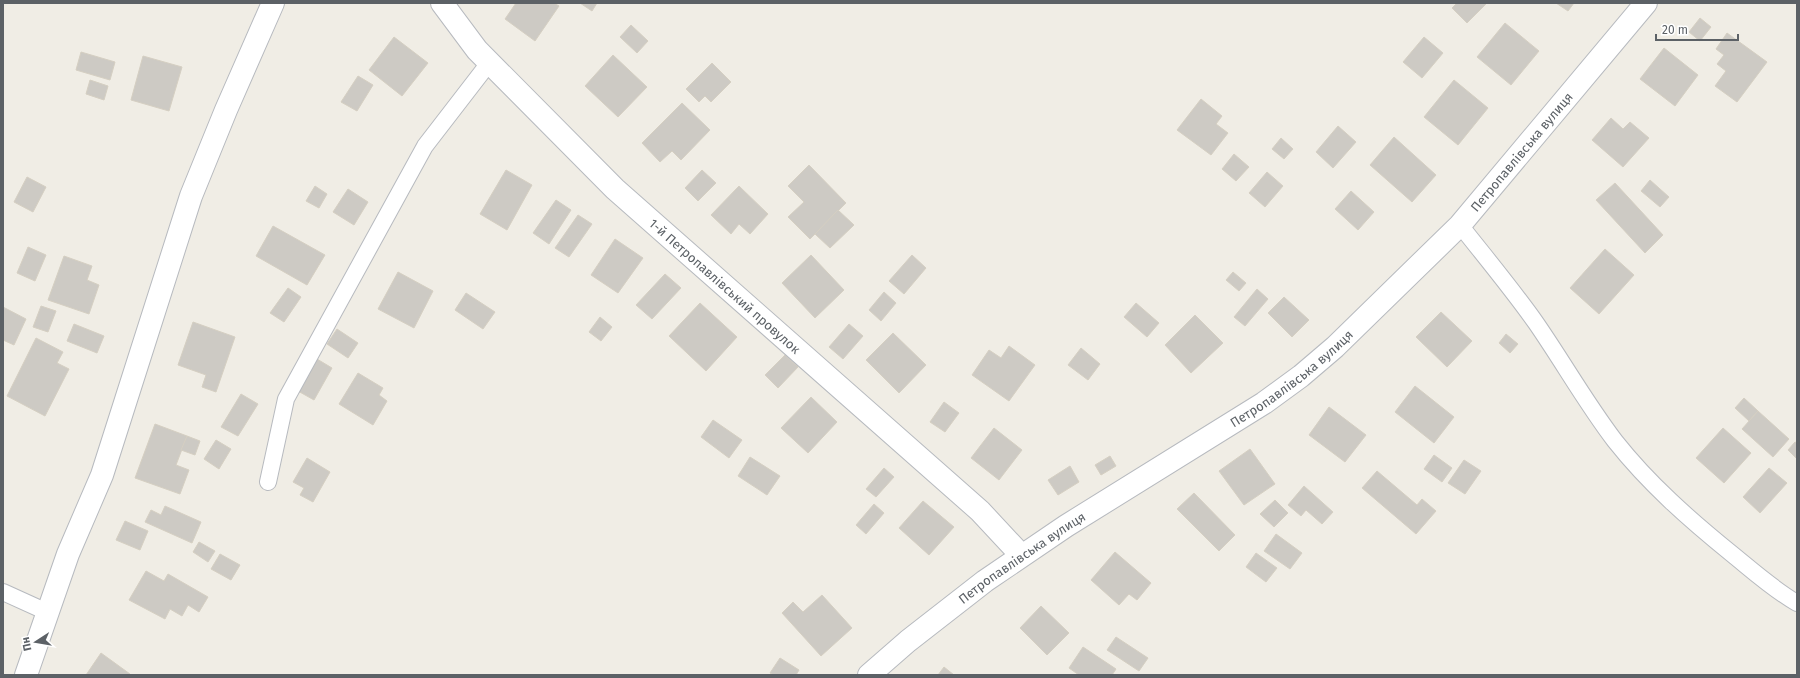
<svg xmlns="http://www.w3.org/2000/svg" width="1800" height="678" viewBox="0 0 1800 678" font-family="'Fira Sans',sans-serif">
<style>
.building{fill:#cdcac4;stroke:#d5cfc2}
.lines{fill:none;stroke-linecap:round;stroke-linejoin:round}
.service-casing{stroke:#b7babf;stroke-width:18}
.minor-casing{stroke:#b7babf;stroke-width:24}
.service{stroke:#fff;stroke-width:16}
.minor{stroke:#fff;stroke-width:22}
.labels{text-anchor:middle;stroke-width:3.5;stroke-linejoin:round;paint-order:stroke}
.street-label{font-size:13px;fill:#5c6166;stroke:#fff}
</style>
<rect width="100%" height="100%" fill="#f0ede5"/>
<g class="building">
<polygon points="516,3 554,3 559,6 535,41 505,19"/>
<polygon points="580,3 597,3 592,11"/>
<polygon points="1457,3 1487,3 1467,23 1452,8"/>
<polygon points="1556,3 1574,3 1568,11"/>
<polygon points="1700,18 1711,27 1700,41 1689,32"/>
<polygon points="1505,23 1539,51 1511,85 1477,57"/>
<polygon points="631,25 648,41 637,53 620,37"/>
<polygon points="1727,33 1767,62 1737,102 1715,86 1726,71 1717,64 1724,55 1716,49"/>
<polygon points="394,37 428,63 402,96 369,70"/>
<polygon points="1424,37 1443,53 1422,78 1403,62"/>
<polygon points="1664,48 1698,75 1675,106 1640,79"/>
<polygon points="81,52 115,62 110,80 76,70"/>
<polygon points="613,55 647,87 618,117 585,86"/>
<polygon points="143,56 182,67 169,111 131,100"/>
<polygon points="712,63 731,82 711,102 705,96 699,102 686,89"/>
<polygon points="358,76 373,85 357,111 341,102"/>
<polygon points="90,80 108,86 104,100 86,94"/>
<polygon points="1454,80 1488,108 1458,145 1424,117"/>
<polygon points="1201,99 1222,116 1216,124 1228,133 1211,155 1177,130"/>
<polygon points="682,103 710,130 681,160 672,151 660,162 642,143"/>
<polygon points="1611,118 1623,129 1630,122 1649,138 1623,167 1592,140"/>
<polygon points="1338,126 1356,142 1333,168 1316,152"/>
<polygon points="1394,137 1436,175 1412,202 1370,165"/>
<polygon points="1281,138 1293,149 1284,159 1272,149"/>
<polygon points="1234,154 1249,167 1236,181 1222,169"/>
<polygon points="809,165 846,203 810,239 788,217 804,202 788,186"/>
<polygon points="506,170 532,185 507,230 480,214"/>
<polygon points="702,170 716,183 698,201 685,188"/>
<polygon points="1267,172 1283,186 1265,207 1249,193"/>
<polygon points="27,177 46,187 33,212 14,202"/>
<polygon points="1650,180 1669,197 1660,207 1641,191"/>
<polygon points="1615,183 1663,235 1645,253 1596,200"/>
<polygon points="315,186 327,194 319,208 306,201"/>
<polygon points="739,186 768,214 750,234 739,224 731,234 711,215"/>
<polygon points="348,189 368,202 354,225 333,212"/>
<polygon points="1351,191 1374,212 1358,230 1335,209"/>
<polygon points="556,200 571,210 549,244 533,233"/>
<polygon points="838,210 854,225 830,248 815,234"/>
<polygon points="578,215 592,224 569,257 555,248"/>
<polygon points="273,226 325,255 307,285 256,256"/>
<polygon points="615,239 643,258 618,293 591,275"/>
<polygon points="28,247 46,255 35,281 17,273"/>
<polygon points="1605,249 1634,275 1599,314 1570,288"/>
<polygon points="811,255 844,290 815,318 782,283"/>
<polygon points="912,255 926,268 904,294 889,281"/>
<polygon points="64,256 92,266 87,280 99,285 89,314 48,300"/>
<polygon points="398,272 433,291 414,328 378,309"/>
<polygon points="1233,272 1246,283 1239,291 1226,280"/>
<polygon points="665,274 681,288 652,319 636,305"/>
<polygon points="288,288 301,297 284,322 270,313"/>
<polygon points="1257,289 1268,299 1245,326 1234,317"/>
<polygon points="884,292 896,303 881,321 869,310"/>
<polygon points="466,293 495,312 483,329 455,310"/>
<polygon points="1284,297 1309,320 1292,337 1268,313"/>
<polygon points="700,303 737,337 706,371 669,336"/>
<polygon points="1136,303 1159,323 1147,337 1124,317"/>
<polygon points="41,306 56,311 48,332 33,327"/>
<polygon points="3,307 26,319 14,345 3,340"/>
<polygon points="1441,312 1472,341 1447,367 1416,337"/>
<polygon points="1195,315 1223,343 1191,373 1165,345"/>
<polygon points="600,317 612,327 601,341 589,332"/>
<polygon points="193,322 235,337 216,392 202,387 206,375 178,365"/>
<polygon points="74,324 104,336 97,353 67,341"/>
<polygon points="849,324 863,336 843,359 829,347"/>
<polygon points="337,329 358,343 348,358 327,344"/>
<polygon points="893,333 926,365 899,393 866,360"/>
<polygon points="1506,334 1518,344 1510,353 1499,343"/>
<polygon points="36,338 63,352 57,363 69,369 45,416 7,396"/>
<polygon points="1009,346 1035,365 1009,401 972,375 989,350 1001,358"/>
<polygon points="1081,348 1100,364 1088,380 1068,365"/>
<polygon points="785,355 798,367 778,388 765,375"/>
<polygon points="317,359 332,368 314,400 298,391"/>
<polygon points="358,373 383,388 379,395 387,401 373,425 339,404"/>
<polygon points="1415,386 1454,417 1434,443 1395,412"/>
<polygon points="241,394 258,404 238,436 221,427"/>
<polygon points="811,397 837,422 808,453 781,428"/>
<polygon points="1744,398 1758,411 1749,421 1735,408"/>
<polygon points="944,402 959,413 945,432 930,422"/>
<polygon points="1329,407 1366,435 1345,462 1309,435"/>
<polygon points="1758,411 1789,439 1773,457 1742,429"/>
<polygon points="713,420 742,440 729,458 701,437"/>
<polygon points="155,424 187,436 176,465 189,470 180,494 135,478"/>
<polygon points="994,428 1022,450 999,480 971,458"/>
<polygon points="1723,428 1751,453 1724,483 1696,458"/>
<polygon points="187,436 200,441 195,455 181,450"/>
<polygon points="216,440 231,449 219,469 204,459"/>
<polygon points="1795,442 1797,443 1797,459 1788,450"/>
<polygon points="1250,449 1275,484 1244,505 1219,471"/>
<polygon points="1434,455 1452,468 1442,482 1424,469"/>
<polygon points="1110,456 1116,466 1101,475 1095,465"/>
<polygon points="750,457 780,476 767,495 738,476"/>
<polygon points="307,458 330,472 313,502 300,495 304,488 293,482"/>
<polygon points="1464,460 1481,471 1465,494 1448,483"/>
<polygon points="1070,466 1079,482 1058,495 1048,480"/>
<polygon points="884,468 894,477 876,497 866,489"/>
<polygon points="1769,468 1787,483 1760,513 1743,497"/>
<polygon points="1377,471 1417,505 1422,499 1436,511 1416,534 1362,488"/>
<polygon points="1304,486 1333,512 1322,524 1306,510 1301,516 1288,505"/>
<polygon points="1194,493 1235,535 1219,551 1177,509"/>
<polygon points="1275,500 1288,513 1274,527 1260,514"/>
<polygon points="923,501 954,527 929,555 899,528"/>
<polygon points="874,504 884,513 866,534 856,525"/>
<polygon points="165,506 201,522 192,543 145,522 151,510 161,515"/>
<polygon points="125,521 148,531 140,550 116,540"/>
<polygon points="1276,534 1302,553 1290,569 1264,551"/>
<polygon points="199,542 215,551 208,562 193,552"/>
<polygon points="1115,552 1151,583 1137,600 1129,594 1119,605 1091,580"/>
<polygon points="1256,553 1277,568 1266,582 1246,567"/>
<polygon points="220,554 240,565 231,580 211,569"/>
<polygon points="146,571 164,581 168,574 208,597 199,612 188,605 182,616 170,609 165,619 129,600"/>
<polygon points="822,595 852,628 821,656 782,613 793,602 803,612"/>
<polygon points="1041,606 1069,633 1047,655 1020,628"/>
<polygon points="1116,637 1148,658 1139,671 1107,650"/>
<polygon points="1083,647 1116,669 1112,675 1079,675 1069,668"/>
<polygon points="101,653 130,674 129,675 86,675"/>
<polygon points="780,658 799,670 796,675 774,675 770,673"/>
<polygon points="944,667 954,675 938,675"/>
</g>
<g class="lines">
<g class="service-casing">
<g id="service">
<path d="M1460 225C1486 258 1512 289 1536 323 1563 362 1586 403 1615 441 1649 484 1690 520 1732 554 1753 571 1774 590 1797 603"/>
<polyline points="268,482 286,399 425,146 489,63"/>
<polyline points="3,592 47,612"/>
</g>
</g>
<g class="minor-casing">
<g id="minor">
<path id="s1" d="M442 3 477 50 615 189 980 511 1021 555"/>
<polyline points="26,675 68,554 102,475 191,196 226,110 273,3"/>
<path id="s2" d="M869 675 908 641 985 581 1066 526 1264 403 1301 376 1335 347 1460 225 1646 3"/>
</g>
</g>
<use href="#service" class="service"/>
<use href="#minor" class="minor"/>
</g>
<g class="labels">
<g class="street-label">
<text dy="5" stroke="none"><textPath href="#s2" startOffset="841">Петропавлівська вулиця</textPath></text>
<text dy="5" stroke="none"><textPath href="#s1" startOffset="401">1-й Петропавлівський провулок</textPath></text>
<text dy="5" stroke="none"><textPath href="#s2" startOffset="517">Петропавлівська вулиця</textPath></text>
<text dy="5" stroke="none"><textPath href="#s2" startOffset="193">Петропавлівська вулиця</textPath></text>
</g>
</g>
<rect width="1800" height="678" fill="none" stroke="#5c6166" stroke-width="8"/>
<g transform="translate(36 642) rotate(258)" stroke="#ffffff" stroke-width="3" paint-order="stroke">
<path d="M0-3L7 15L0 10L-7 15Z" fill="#5c6166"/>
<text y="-6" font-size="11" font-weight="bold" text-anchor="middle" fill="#5c6166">Пн</text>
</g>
<path d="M1656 34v6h82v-6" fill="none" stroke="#5c6166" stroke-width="2"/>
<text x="1662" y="34" font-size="12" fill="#5c6166" stroke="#ffffff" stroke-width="3" paint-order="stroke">20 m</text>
</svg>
